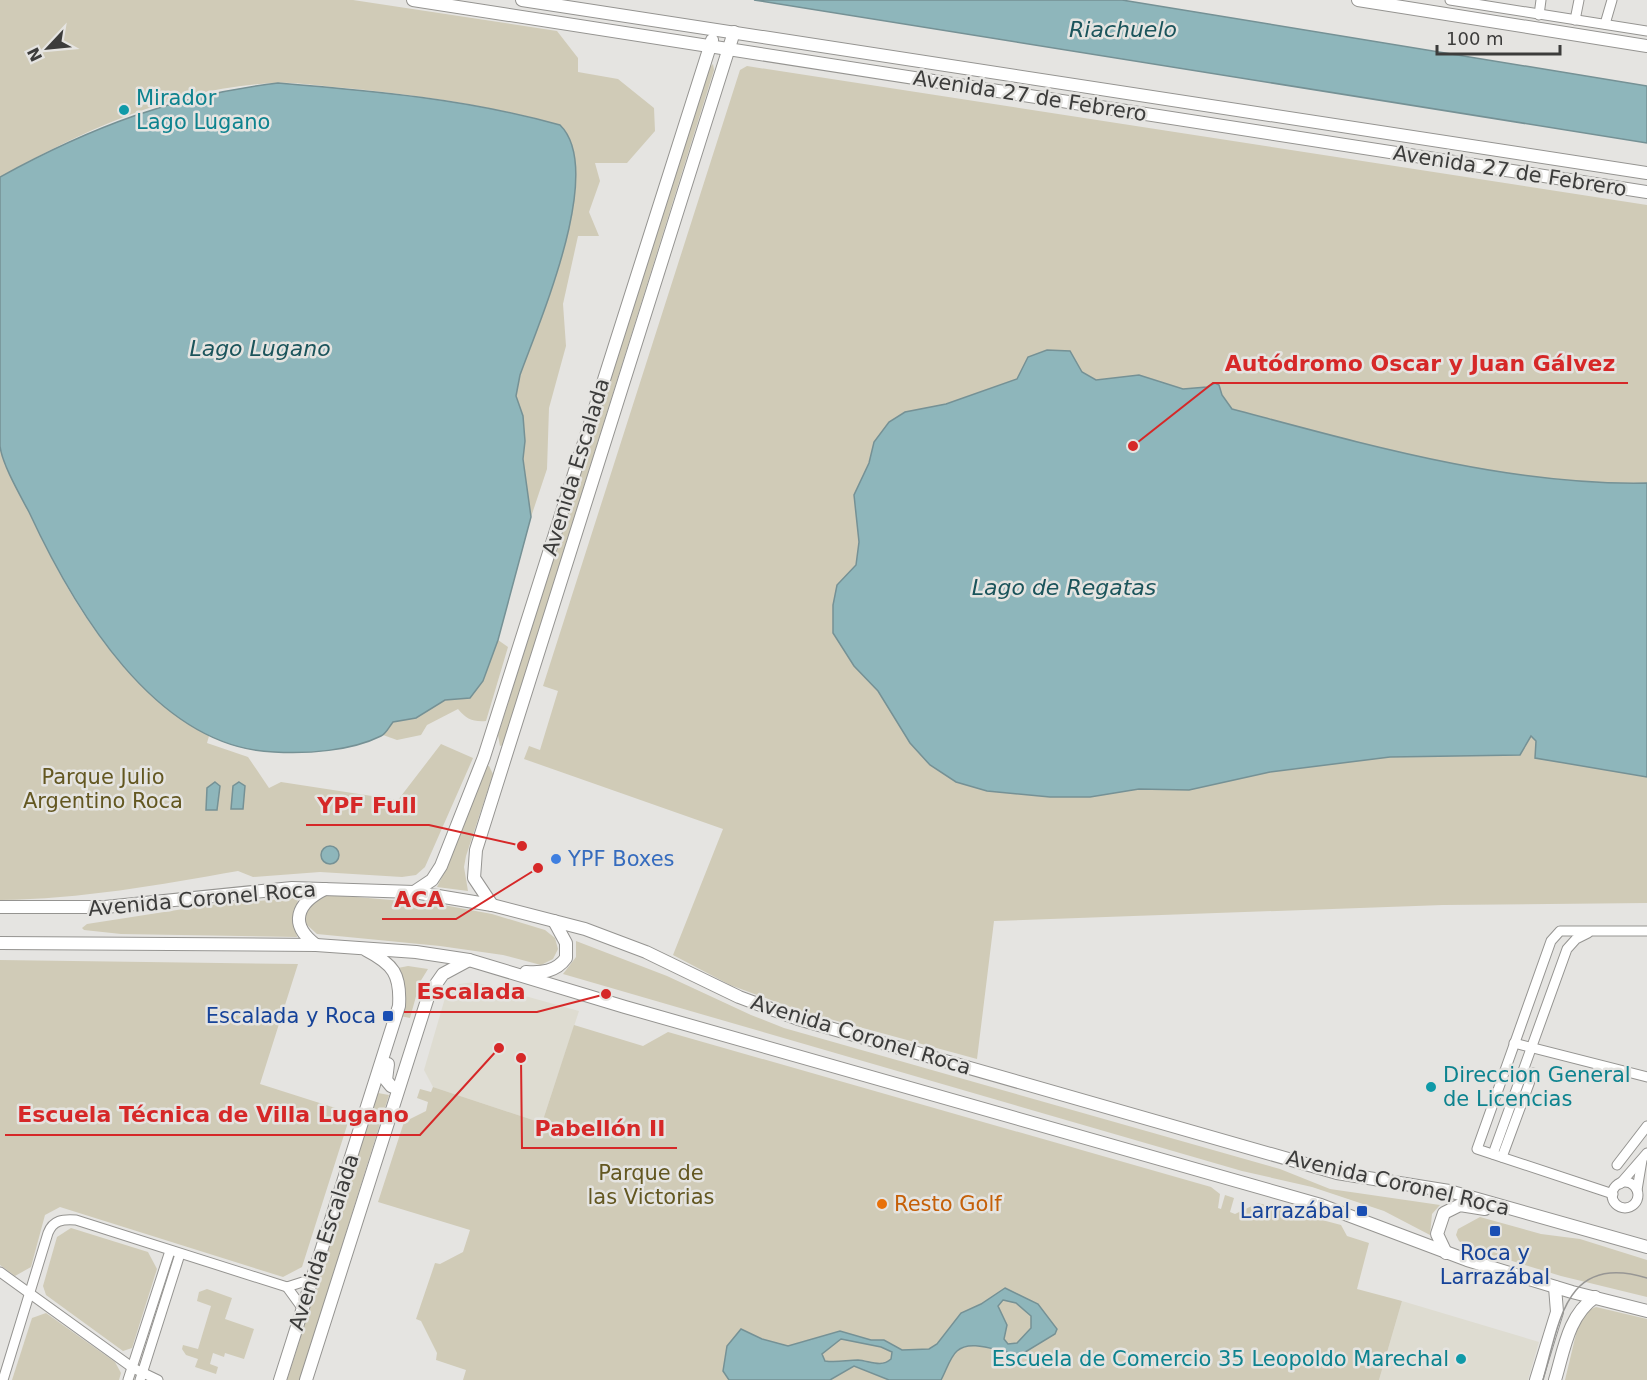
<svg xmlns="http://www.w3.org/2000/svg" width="1647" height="1380" viewBox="0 0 1647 1380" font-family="'DejaVu Sans',sans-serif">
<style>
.built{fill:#dedcd1}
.green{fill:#d0cbb7}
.water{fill:#8eb6bb;stroke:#759195;stroke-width:1.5;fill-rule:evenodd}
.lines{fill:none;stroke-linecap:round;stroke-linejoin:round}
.minor-casing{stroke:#959491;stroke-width:11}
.major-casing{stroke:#959491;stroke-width:14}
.minor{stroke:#fff;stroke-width:9}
.major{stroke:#fff;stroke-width:12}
.tram{stroke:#979694;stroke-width:1.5}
.culture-dot{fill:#0f9aa8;stroke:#e5e4e1;stroke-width:2}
.shop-dot{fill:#3f7fe0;stroke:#e5e4e1;stroke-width:2}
.transit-dot{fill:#1a4fb4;stroke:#e5e4e1;stroke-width:2}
.food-dot{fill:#e8710a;stroke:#e5e4e1;stroke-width:2}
.labels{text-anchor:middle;stroke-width:5;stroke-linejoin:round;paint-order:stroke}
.street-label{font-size:21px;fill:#3c3c3b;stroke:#e5e4e1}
.culture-label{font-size:21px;fill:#0d838f;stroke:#e5e4e1;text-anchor:start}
.park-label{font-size:21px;fill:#635721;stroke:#e5e4e1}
.shop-label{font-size:21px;fill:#366cbe;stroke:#e5e4e1;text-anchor:start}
.transit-label{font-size:21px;fill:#164399;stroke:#e5e4e1;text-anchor:end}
.food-label{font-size:21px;fill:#c56008;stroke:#e5e4e1;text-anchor:start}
.water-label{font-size:22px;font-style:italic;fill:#1b545b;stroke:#e5e4e1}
.leader{fill:none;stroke:#d62828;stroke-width:2}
.callout-dot{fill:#d62828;stroke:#e5e4e1;stroke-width:2}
.callout-label{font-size:22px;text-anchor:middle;font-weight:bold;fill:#d62828;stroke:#e5e4e1;stroke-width:5;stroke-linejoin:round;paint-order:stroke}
</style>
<rect width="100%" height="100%" fill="#e5e4e1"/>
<g class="built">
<polygon points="475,982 579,1011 542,1123 433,1087 424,1070 445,998 459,984"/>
<polygon points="1402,1301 1539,1342 1528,1380 1379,1380"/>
</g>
<g class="green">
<path d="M0 0H353L557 31 578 58V72L618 79 654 108 655 131 627 163H595L600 181 589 212 599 236H578L563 304 566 346 549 408 547 469 531 517 523 459 525 441 523 416 516 396 520 375C539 323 606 170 560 125 489 105 418 95 345 88 323 87 300 82 277 83 179 86 84 130 0 177Z"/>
<polygon points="713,64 714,70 503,745 500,746 498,735 708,69"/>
<polygon points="747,66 1647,205 1647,903 1443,905 994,921 977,1059 804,1012 730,985 673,955 723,829 524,759 529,746 540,750 558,691 543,686 740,70"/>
<path d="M0 447C49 559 98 673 209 736L207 743 248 757 269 788 281 782 398 800 441 744 473 758 425 867 416 875 402 877 320 872 253 877 238 871C159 885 81 899 0 900Z"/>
<path d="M498 640 508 647 486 721C473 722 466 719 458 709L427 725 421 735 397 740 383 735 393 722 416 718 445 700 470 698 483 681Z"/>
<polygon points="486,766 489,766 493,774 466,856 464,867 468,891 437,887 448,865"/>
<polygon points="333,895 438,904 492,914 545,930 555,938 558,949 553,959 541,965 503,955 440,946 317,934 306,924 305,908 322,896"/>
<polygon points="294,898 298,900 294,915 297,937 121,934 84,930 82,928 87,924 209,905"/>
<polygon points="576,941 667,976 751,1015 784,1028 1280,1169 1330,1189 1440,1205 1432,1214 1430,1235 1384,1211 1312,1187 1242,1171 563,974 576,957"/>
<polygon points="0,960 298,964 260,1084 351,1113 302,1267 283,1277 60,1207 45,1215 31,1267 15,1276 0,1265"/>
<polygon points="408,966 428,969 420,982 410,1018 400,1016 406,991 398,968"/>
<polygon points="574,1025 643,1046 668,1032 1211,1187 1220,1194 1218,1208 1221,1209 1225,1195 1234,1198 1230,1212 1235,1214 1258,1203 1341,1225 1347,1236 1369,1243 1357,1289 1402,1301 1379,1380 463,1380 466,1370 436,1360 437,1353 421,1321 416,1319 435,1263 440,1264 463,1252 470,1230 378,1202 404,1122 426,1111 428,1102 417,1098 420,1089 431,1092 433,1087 542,1123"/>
<polygon points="378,1093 389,1095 300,1380 287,1380"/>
<polygon points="1480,1217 1541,1234 1580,1239 1647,1260 1647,1297 1561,1276 1466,1247 1459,1241 1456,1235 1458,1229"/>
<polygon points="71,1228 148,1252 157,1269 132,1348 123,1351 46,1295 43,1286 57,1237"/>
<polygon points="207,1289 232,1298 225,1319 254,1329 244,1359 225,1353 224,1357 213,1353 210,1364 218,1367 216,1374 195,1367 198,1359 186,1355 182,1349 183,1345 198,1349 211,1306 197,1301 199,1292"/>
<polygon points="1596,1307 1647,1319 1647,1380 1565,1380 1581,1313"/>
<polygon points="46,1313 115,1362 121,1373 119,1380 12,1380 32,1318"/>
</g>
<g class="water">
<polygon points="754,0 1122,0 1647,86 1647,143"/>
<path d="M278 83C374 91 467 99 560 125 606 170 539 322 520 375L516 396 523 416 525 441 523 459 531 517 498 640 483 681 470 698 445 700 416 718 393 722C389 727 386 734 381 736 351 751 307 754 274 752 155 748 73 607 29 512 20 495 2 464 0 446 0 418 0 387 0 359 0 298 0 238 0 177 91 127 175 95 278 83Z"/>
<path d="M1047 350 1070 351 1082 372 1096 380 1139 375 1183 389 1207 387 1215 383 1219 385 1222 395 1232 409C1364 444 1509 486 1647 483V777L1535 758 1536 741 1531 736 1520 755 1390 757 1270 772 1189 790 1139 789 1090 797H1050L987 791 956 782 930 765 910 743 878 691 854 666 833 633V605L837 585 856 565 859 542 854 495 869 463 874 442 889 422 905 412 946 404 1017 379 1028 357Z"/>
<polygon points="215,782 220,786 217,810 206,810 207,788"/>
<polygon points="239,782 245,786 243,809 231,809 233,786"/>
<circle cx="330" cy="855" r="9"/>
<path d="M1005 1288 1038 1304 1057 1329 1055 1334 1022 1354C1004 1355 972 1337 957 1351 950 1357 946 1371 941 1380H889L854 1366 830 1380H729L723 1371 727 1346 741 1329 762 1339 788 1346 840 1331 871 1340H884L902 1350 929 1349 937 1344 961 1313 981 1304ZM1003 1300 1016 1303 1031 1316V1328L1017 1343 1008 1344 1004 1339 1007 1325 998 1306ZM841 1339 881 1347 892 1352 891 1359C881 1368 870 1361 858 1360 847 1360 837 1363 825 1361L822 1354Z"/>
</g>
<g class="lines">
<g class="minor-casing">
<g id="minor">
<polyline points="1450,0 1647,31"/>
<polyline points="1539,15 1541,0"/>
<polyline points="1575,20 1579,0"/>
<polyline points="1605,24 1612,0"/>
<polyline points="1514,1043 1647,1077"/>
<polyline points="1493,1154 1567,949 1576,939 1588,933"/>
<polyline points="1502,1157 1533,1073"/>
<polyline points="1617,1165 1647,1126"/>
<circle cx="1625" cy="1195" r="13"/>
<polyline points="1620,1184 1647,1153"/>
<polyline points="1637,1190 1642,1160"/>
<polyline points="1613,1194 1477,1149 1551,941 1560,931 1647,931"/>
<polyline points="0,1272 133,1368 158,1380"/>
<polyline points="287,1287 303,1309"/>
<path d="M3 1380 48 1233C53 1220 63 1219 76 1220L287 1287 312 1279"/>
<polyline points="128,1380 170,1251"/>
<polyline points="140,1380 180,1254"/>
</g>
</g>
<g class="major-casing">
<g id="major">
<polyline points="413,0 1647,192"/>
<polyline points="522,0 1647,173"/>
<polyline points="1358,0 1647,46"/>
<polyline points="414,892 432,880 441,866 484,757 712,40"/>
<polyline points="492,905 474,878 476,850 734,32"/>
<polyline points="0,907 105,907 292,888 414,892 492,905 585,929 646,952 739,997 798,1019 1337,1173 1449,1191 1647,1247"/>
<polyline points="0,943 316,945 416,952 469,960 625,1007 1321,1205 1467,1260 1572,1292 1647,1311"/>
<path d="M316 945C288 924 297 903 325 889"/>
<path d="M526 972C541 973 556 972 566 958V943L554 921"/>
<polyline points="388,1064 386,1080 391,1086 398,1089"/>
<polyline points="1446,1253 1437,1234 1444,1213 1460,1205 1485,1209"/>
<path d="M280 1380 399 1006C401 974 393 964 366 950"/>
<polyline points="306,1380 429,994 443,974 469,960"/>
<polyline points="1536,1380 1557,1312 1555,1287"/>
<path d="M1555 1380C1564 1350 1568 1316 1595 1297"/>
</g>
</g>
<use href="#minor" class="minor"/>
<use href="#major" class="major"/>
<path class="tram" d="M1543 1380C1560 1321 1565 1253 1647 1278"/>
</g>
<g class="culture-dot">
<circle cx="124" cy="110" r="6"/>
<circle cx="1431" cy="1087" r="6"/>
<circle cx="1461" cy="1359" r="6"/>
</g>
<circle class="shop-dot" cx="556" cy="859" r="6"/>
<g class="transit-dot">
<rect x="382" y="1010" width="12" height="12" rx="3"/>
<rect x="1356" y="1205" width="12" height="12" rx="3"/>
<rect x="1489" y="1225" width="12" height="12" rx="3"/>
</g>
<circle class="food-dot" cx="882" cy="1204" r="6"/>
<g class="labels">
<g class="street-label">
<text transform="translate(1030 96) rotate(9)" y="7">Avenida 27 de Febrero</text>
<text transform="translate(1510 171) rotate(9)" y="7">Avenida 27 de Febrero</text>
<text transform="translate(576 467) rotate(-73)" y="7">Avenida Escalada</text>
<text transform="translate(202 899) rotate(-5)" y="7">Avenida Coronel Roca</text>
<text transform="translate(861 1035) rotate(17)" y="7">Avenida Coronel Roca</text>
<text transform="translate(1398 1183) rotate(13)" y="7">Avenida Coronel Roca</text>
<text transform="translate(324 1242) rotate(-72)" y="7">Avenida Escalada</text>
</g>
<g class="culture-label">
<text x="136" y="105">Mirador<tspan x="136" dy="24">Lago Lugano</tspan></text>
<text x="1443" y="1082">Direccion General<tspan x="1443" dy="24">de Licencias</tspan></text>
<text x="1449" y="1366" text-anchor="end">Escuela de Comercio 35 Leopoldo Marechal</text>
</g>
<g class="park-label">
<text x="103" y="784">Parque Julio<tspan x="103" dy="24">Argentino Roca</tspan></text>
<text x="651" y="1180">Parque de<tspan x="651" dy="24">las Victorias</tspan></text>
</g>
<g class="shop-label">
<text x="568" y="866">YPF Boxes</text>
</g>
<g class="transit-label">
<text x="376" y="1023">Escalada y Roca</text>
<text x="1350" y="1218">Larrazábal</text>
<text x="1495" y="1260" text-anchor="middle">Roca y<tspan x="1495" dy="24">Larrazábal</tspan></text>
</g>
<g class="food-label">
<text x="894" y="1211">Resto Golf</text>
</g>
<g class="water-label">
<text x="1123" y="37">Riachuelo</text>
<text x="260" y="356">Lago Lugano</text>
<text x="1064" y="595">Lago de Regatas</text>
</g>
</g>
<path class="leader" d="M1133 446L1213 383H1628M522 846L429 825H306M538 868L456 919H382M606 994L537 1012H404M499 1048L420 1135H5M521 1058L522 1148H677"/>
<g class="callout-dot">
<circle cx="1133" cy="446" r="6"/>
<circle cx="522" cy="846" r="6"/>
<circle cx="538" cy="868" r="6"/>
<circle cx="606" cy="994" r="6"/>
<circle cx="499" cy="1048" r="6"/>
<circle cx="521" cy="1058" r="6"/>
</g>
<g class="callout-label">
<text x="1420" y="371">Autódromo Oscar y Juan Gálvez</text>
<text x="367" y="813">YPF Full</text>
<text x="419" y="907">ACA</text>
<text x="471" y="999">Escalada</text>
<text x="213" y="1122">Escuela Técnica de Villa Lugano</text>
<text x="600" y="1136">Pabellón II</text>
</g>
<g transform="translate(48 48) rotate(244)" stroke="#e5e4e1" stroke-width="4.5" paint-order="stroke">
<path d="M0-4.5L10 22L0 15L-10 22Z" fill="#3c3c3b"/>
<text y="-9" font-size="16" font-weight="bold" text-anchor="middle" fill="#3c3c3b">N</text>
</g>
<path d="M1437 45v9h123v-9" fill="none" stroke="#3c3c3b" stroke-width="3"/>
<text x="1446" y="45" font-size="18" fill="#3c3c3b" stroke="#e5e4e1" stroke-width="4.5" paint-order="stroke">100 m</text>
</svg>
